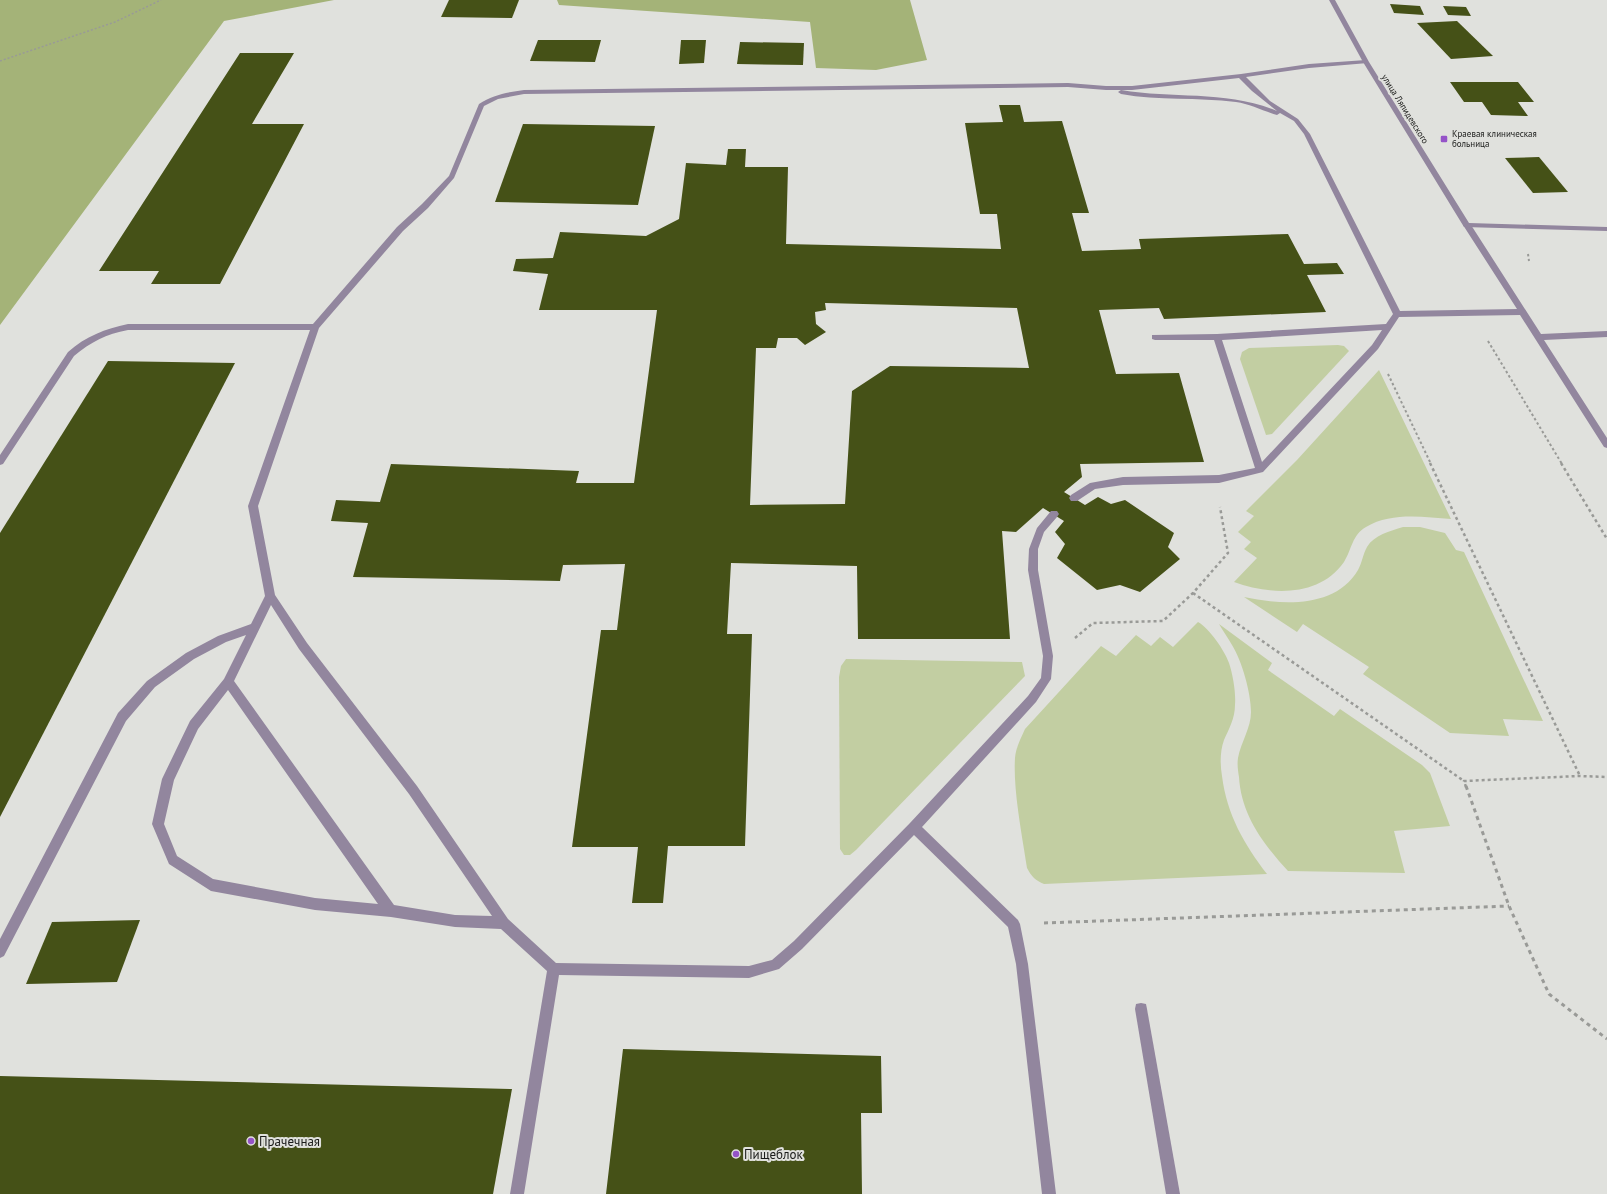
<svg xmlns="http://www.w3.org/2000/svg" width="1607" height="1194" viewBox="0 0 1607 1194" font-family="'PT Sans',sans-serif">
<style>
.green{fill:#c2cea2}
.forest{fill:#a4b378}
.building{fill:#455117;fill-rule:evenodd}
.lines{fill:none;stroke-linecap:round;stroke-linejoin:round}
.path-far3{stroke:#999a97;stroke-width:1.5;stroke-dasharray:2 2;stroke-linecap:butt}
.path-far2{stroke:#999a97;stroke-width:2;stroke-dasharray:2.5 2.5;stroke-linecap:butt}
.path-far1{stroke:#999a97;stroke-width:2.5;stroke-dasharray:3 3;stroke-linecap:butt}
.path{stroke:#999a97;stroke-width:3;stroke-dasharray:4 4;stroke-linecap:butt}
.lane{fill:#92869e;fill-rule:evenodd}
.street{fill:#92869e;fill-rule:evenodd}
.poi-dot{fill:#9553c8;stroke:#e0e1dd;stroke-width:1.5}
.labels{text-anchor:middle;stroke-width:4;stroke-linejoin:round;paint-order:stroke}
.far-street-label{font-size:9px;fill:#1a1b19;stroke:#e0e1dd}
.far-poi-label{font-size:9px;fill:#1a1b19;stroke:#e0e1dd;text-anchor:start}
.near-poi-label{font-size:13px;fill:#1a1b19;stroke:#e0e1dd;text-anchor:start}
</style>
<rect width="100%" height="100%" fill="#e0e1dd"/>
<g class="green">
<polygon points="1338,345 1344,346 1349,351 1272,434 1266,435 1240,359 1242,352 1249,348"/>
<path d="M1379 370 1451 519C1423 517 1391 512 1366 527 1352 535 1352 549 1344 562 1319 598 1269 595 1234 582L1257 558 1244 549 1251 542 1238 532 1254 516 1246 511 1297 460Z"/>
<path d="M1403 527H1420L1445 533 1456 550 1464 552 1543 721 1503 719 1509 736 1450 733 1363 674 1369 667 1303 624 1297 632 1244 597C1281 605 1335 609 1358 570 1362 563 1363 554 1367 547 1374 535 1390 531 1403 527Z"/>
<path d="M1198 622C1209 628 1225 651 1229 663 1233 675 1236 693 1235 705 1235 718 1229 729 1224 740 1220 751 1220 764 1222 776 1227 815 1244 844 1267 874L1044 884C1036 881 1031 876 1027 868 1022 835 1013 790 1015 758 1016 747 1021 738 1025 729L1101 646 1116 656 1136 635 1151 646 1160 637 1173 647Z"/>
<path d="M1219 624 1272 663 1268 670 1334 716 1340 709 1422 765 1430 773 1450 826 1394 831 1405 873 1288 871C1263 844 1241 814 1239 777 1238 771 1237 764 1238 758 1241 742 1251 728 1251 712 1251 693 1242 661 1232 645 1228 638 1223 631 1219 624Z"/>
<polygon points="846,659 1022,662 1025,676 856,850 850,855 844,855 840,849 839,677 841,666"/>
</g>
<g class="forest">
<polygon points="0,0 334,0 224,21 0,325"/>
<polygon points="557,0 910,0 927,60 876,70 816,68 810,22 559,5"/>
</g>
<g class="building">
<polygon points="449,0 519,0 512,18 441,17"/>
<polygon points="1390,4 1420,6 1424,15 1394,13"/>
<polygon points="1443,6 1466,7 1471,16 1448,15"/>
<polygon points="1457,21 1493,56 1451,59 1417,23"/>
<polygon points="538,40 601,40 595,62 530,61"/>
<polygon points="681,40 706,40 704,63 679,64"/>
<polygon points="740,42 804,43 803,65 737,64"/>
<polygon points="240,53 294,53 252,124 304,124 220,284 151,284 159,271 99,271"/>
<polygon points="1450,82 1518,82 1534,102 1518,102 1528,116 1491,115 1482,102 1464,102"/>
<path d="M999 105H1020L1024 122 1062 121 1089 213H1072L1082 251 1141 249 1139 239 1288 234 1304 264 1337 263 1344 274 1307 275 1326 312 1164 319 1159 308 1099 310 1116 374 1179 373 1204 462 1080 464 1082 477 1064 492 1085 505 1098 497 1111 504 1125 500 1174 533 1168 547 1180 559 1140 592 1120 585 1097 590 1057 558 1065 544 1055 532 1064 521 1043 508 1016 532 1002 531 1010 639H858L857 566 731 563 727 634H752L745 846H668L663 903H632L638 847H572L601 630H617L625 564 563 565 560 581 353 577 368 523 331 521 336 500 380 502 391 464 579 471 576 483H634L657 310H539L548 274 513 271 516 259 553 258 560 232 646 236 679 219 686 163 726 165 728 149H746L745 167H788L786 244 1001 249 997 214H980L965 123 1003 122ZM825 303 1017 308 1029 368 890 366 852 391 845 504 750 505 756 348H776L778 338H797L805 345 826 332 816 324 815 312 826 310Z"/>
<polygon points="523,124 655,126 638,205 495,202"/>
<polygon points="1539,157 1568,192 1533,193 1505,158"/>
<polygon points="108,361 235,363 0,817 0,533"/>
<polygon points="140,920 117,982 26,984 52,922"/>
<polygon points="623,1049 881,1056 882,1113 861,1113 862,1194 606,1194"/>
<polygon points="0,1076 512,1089 493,1194 0,1194"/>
</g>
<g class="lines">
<polyline class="path-far3" points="0,61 115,22 161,0"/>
<g class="path-far2">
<polyline points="1528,254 1529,261"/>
<polyline points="1488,341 1562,464"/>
<polyline points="1388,374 1431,464"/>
</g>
<g class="path-far1">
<polyline points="1430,463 1580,776"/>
<polyline points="1561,463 1607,539"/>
<polyline points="1193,593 1464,781"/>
<polyline points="1075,638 1093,623 1163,621 1193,593 1228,553 1220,507"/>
<polyline points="1466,787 1464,781 1580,776 1607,777"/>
</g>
<g class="path">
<polyline points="1466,786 1509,906 1549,994 1607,1039"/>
<polyline points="1044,923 1509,906"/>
</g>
<g class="lane">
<path d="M1366 60 1368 61V63L1309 68 1246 77 1270 101 1298 119 1310 134 1400 311 1517 309 1463 225 1467 223 1471 225 1541 334 1607 331V337L1544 340 1607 438V448L1604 447 1520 315 1399 317 1378 349 1263 472 1219 483 1123 485 1095 489 1077 501H1071L1069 498 1071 495 1090 483 1123 477 1219 475 1255 468 1214 340H1155L1152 339V335L1217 334 1386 324 1393 314 1304 134 1294 121 1280 113 1277 115C1263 111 1250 104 1236 102 1197 97 1159 101 1121 94L1118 92 1121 90C1174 99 1227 90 1277 111L1252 91 1239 78 1132 90H1106L1068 87 524 94 498 99 484 106 454 178 428 208 403 231 319 328 258 506 275 595 307 643 417 786 508 919 556 963 749 966 772 960 794 941 910 823 1028 696 1041 678 1043 656 1028 570 1029 549 1037 528 1051 511H1057L1059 514 1057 517 1044 532 1038 549V570L1053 656 1051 679 1036 702 922 827 1018 920 1020 924 1028 964 1056 1194H1042L1016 964 1008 927 914 835 802 949 779 969 749 978 559 975 524 1194H510L547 971 501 929 455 927 391 917 315 910 211 891 169 864 152 824 162 779 190 721 224 679 246 635 226 642 194 659 155 687 126 721 4 956 0 958V939L118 713 147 681 186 653 218 636 251 624 265 596 248 506 310 330H128C106 334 91 342 74 356L3 464 0 465V455L68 352C86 336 105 329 128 324H313L397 227 422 204 449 176 479 104C493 95 508 92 524 90L1068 83 1106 86H1132L1241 74 1309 64ZM1382 330 1372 345 1262 462 1222 340ZM271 605 299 649 409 794 492 916 455 915 394 905 234 681ZM228 690 378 904 315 898 213 879 177 856 164 824 174 780 198 729Z"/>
<polygon points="1141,1003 1146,1004 1147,1009 1180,1194 1166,1194 1135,1009 1136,1004"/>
</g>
<polygon class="street" points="1329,0 1335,0 1369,62 1469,223 1607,227 1607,231 1464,227 1363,62"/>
</g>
<g class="poi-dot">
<rect x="1440" y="135" width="8" height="8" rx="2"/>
<circle cx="251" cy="1141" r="4"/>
<circle cx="736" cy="1154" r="4"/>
</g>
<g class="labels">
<g class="far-street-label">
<text transform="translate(1405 109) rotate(58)" y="3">улица Ляпидевского</text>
</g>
<g class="far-poi-label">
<text x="1452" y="137">Краевая клиническая<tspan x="1452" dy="10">больница</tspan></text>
</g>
<g class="near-poi-label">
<text x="259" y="1146">Прачечная</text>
<text x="744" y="1159">Пищеблок</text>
</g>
</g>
</svg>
